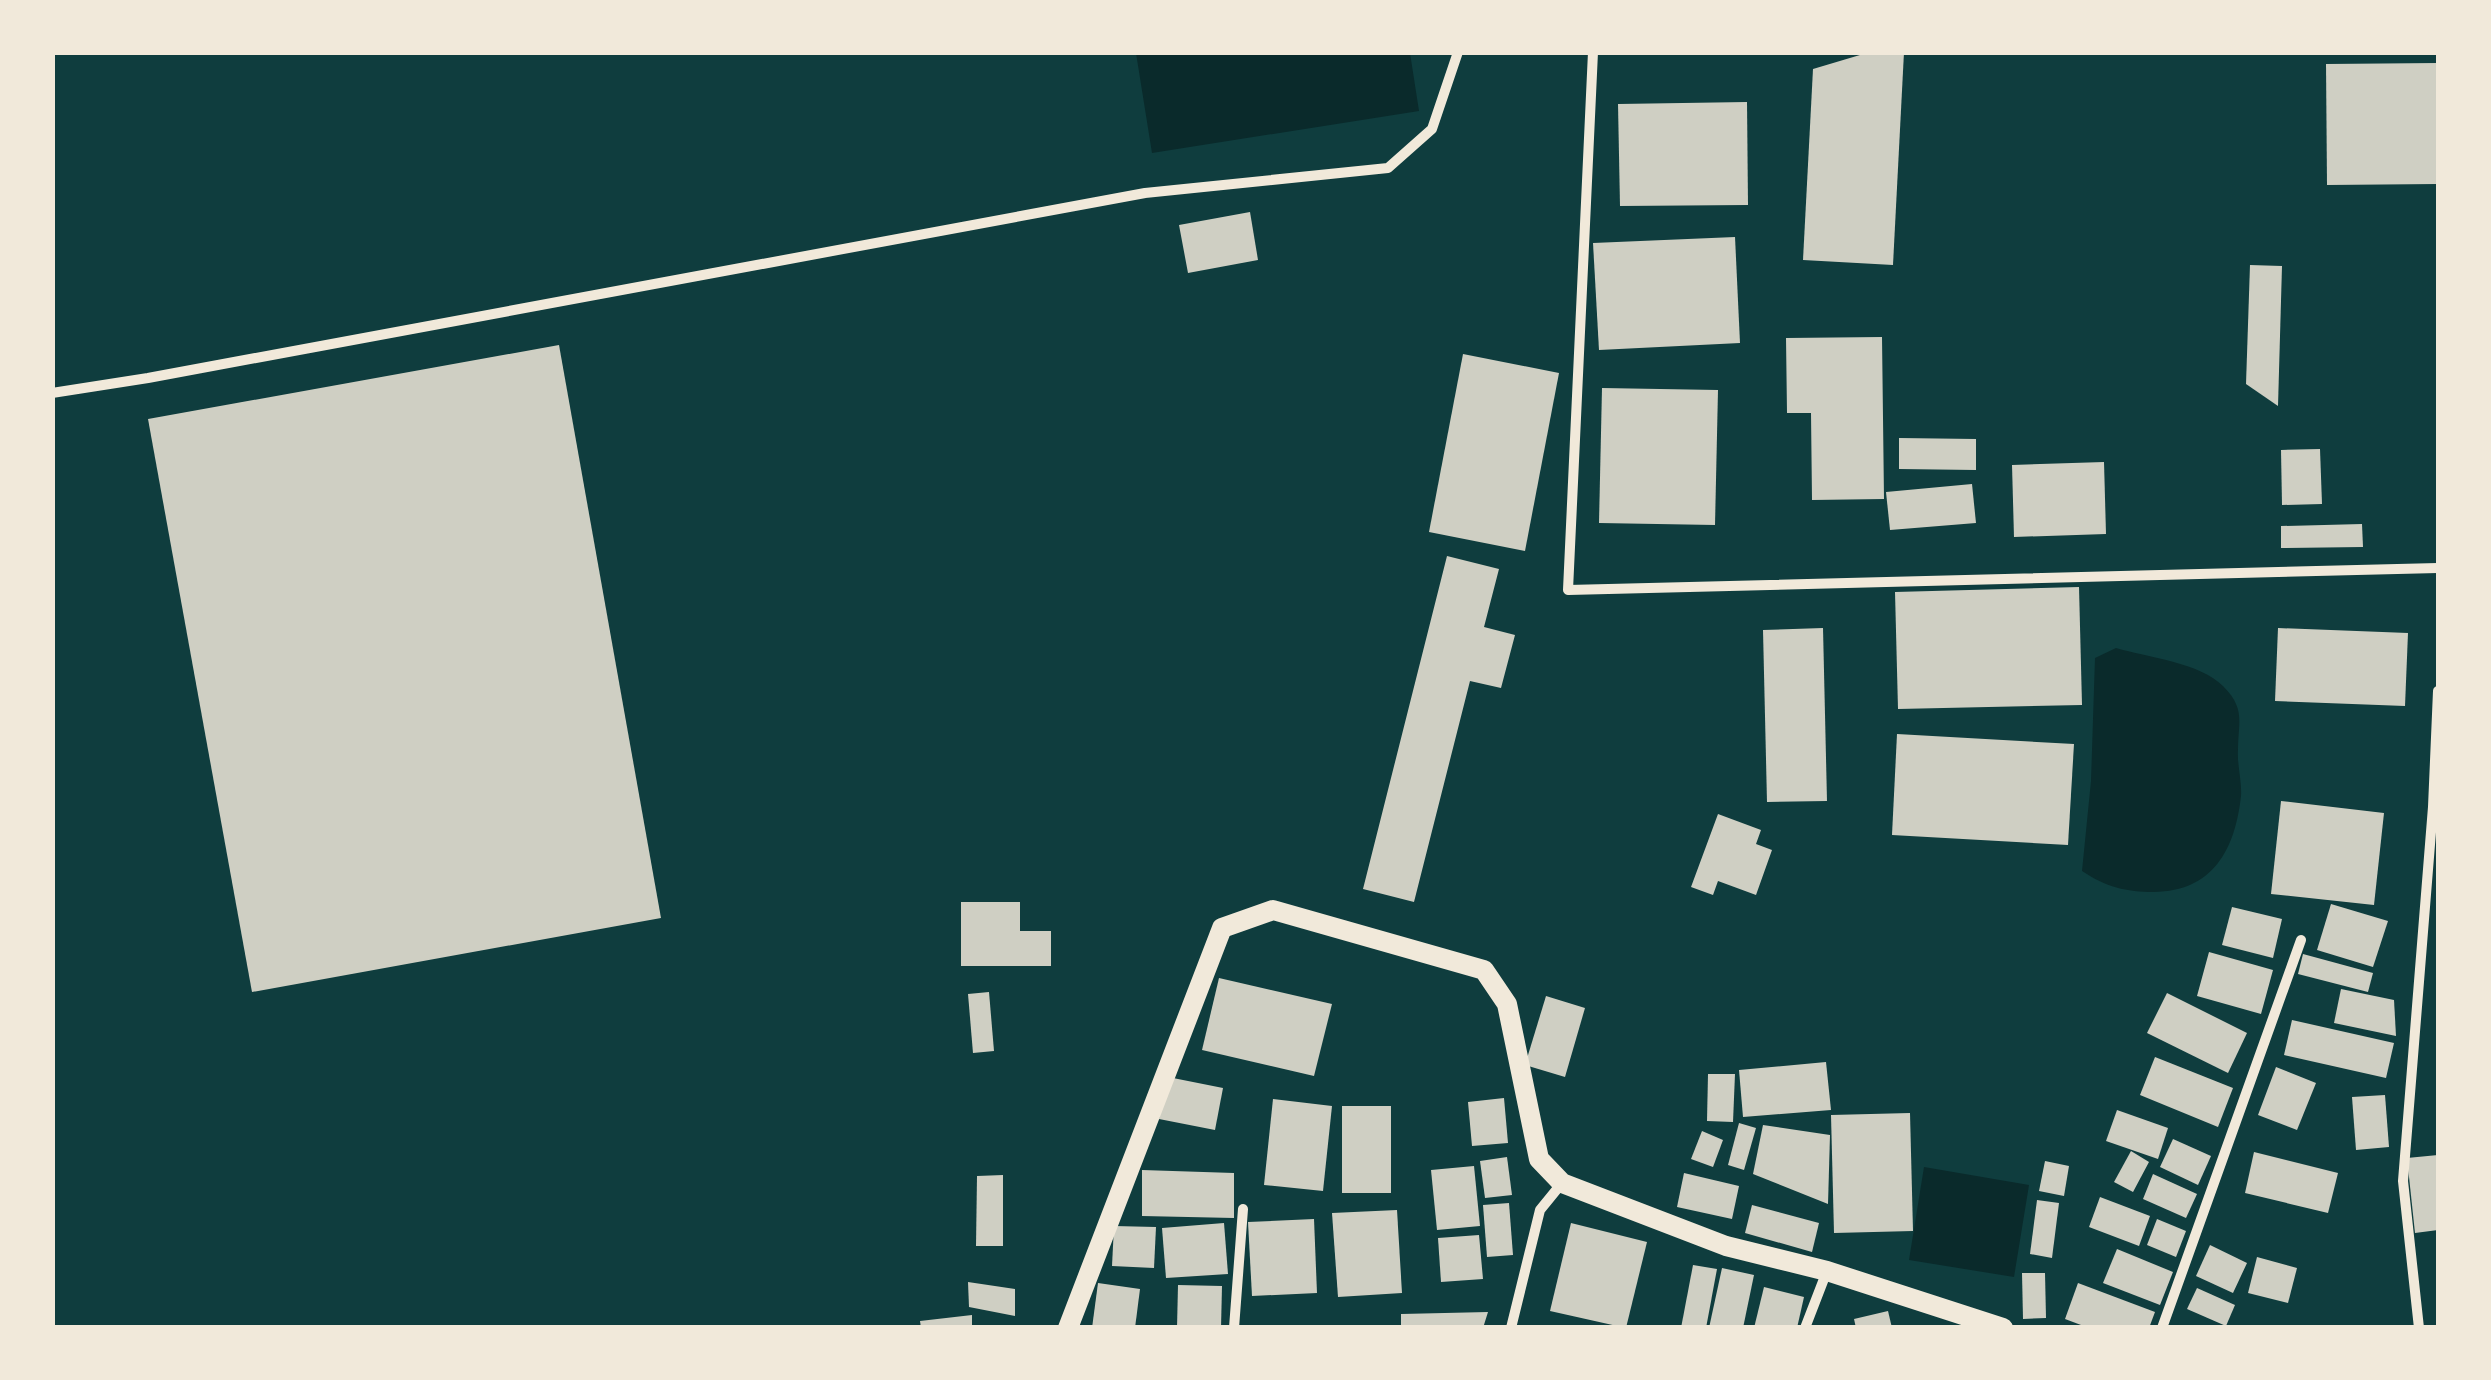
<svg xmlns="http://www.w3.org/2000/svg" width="2491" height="1380" viewBox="0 0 2491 1380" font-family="Karla,sans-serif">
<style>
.water{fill:#0a2a2b}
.building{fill:#cfcfc3}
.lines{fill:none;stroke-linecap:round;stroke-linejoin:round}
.minor{stroke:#f1e9da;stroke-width:10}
.secondary{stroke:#f1e9da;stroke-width:20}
</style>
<rect width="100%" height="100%" fill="#0f3d3e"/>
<g class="water">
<polygon points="1136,53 1410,53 1419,111 1152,153"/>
<path d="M2116 648C2147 657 2201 663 2223 686 2246 709 2238 722 2238 750 2237 765 2242 781 2241 796 2235 850 2213 891 2154 892 2126 892 2106 887 2082 871L2091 781 2095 658Z"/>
<polygon points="1924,1167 2029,1185 2014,1277 1909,1260"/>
</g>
<g class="building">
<polygon points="1870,52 1904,52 1893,265 1803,260 1813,69"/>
<polygon points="2438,63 2438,184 2327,185 2326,64"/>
<polygon points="1747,102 1748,205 1620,206 1618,104"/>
<polygon points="1250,212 1258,260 1188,273 1179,225"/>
<polygon points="1735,237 1740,343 1599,350 1593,243"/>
<polygon points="2250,265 2282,266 2278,406 2246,384"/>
<polygon points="1882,337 1884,499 1812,500 1811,413 1787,413 1786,338"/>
<polygon points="559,345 661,918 252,992 148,419"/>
<polygon points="1463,354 1559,373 1525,551 1429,532"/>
<polygon points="1602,388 1718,390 1715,525 1599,523"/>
<polygon points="1899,438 1976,439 1976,470 1899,469"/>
<polygon points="2320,449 2322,504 2282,505 2281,450"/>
<polygon points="2104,462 2106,534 2014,537 2012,465"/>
<polygon points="1972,484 1976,523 1890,530 1886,492"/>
<polygon points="2362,524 2363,547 2281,548 2281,526"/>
<polygon points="1447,556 1499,569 1484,627 1515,635 1501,688 1470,681 1414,902 1363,889"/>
<polygon points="2079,587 2082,705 1898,709 1895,592"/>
<polygon points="1823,628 1827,801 1767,802 1763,630"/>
<polygon points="2278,628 2408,633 2405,706 2275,701"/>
<polygon points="1897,734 2074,744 2068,845 1892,835"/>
<polygon points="2281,801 2384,813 2374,905 2271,894"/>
<polygon points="1718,814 1761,830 1756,844 1772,850 1756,895 1718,881 1713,895 1691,887"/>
<polygon points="961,902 1020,902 1020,931 1051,931 1051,966 961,966"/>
<polygon points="2331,904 2388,921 2373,967 2317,950"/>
<polygon points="2232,907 2282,919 2273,958 2222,945"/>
<polygon points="2209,952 2273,970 2261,1014 2197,996"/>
<polygon points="2303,954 2373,973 2368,992 2298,974"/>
<polygon points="1219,978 1332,1004 1314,1076 1202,1050"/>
<polygon points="2341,989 2394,1000 2396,1036 2334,1023"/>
<polygon points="989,992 994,1051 973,1053 968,994"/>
<polygon points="2167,993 2247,1033 2228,1073 2147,1033"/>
<polygon points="1546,996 1585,1008 1565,1077 1525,1065"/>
<polygon points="2292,1020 2394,1043 2386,1078 2284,1055"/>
<polygon points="2155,1057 2233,1088 2218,1127 2140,1095"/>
<polygon points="1826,1062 1831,1110 1743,1117 1739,1070"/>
<polygon points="2276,1067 2316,1083 2297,1130 2258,1115"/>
<polygon points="1708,1074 1735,1074 1733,1122 1707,1121"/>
<polygon points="1168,1077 1223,1088 1215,1130 1159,1119"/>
<polygon points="2385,1095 2389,1147 2356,1150 2352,1097"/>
<polygon points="1504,1098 1508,1143 1472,1146 1468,1102"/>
<polygon points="1273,1099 1332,1106 1323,1191 1264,1185"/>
<rect x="1342" y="1106" width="49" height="87"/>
<polygon points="2117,1110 2168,1128 2158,1159 2106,1141"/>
<polygon points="1910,1113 1913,1231 1834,1233 1831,1115"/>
<polygon points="1739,1123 1756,1128 1744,1170 1728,1165"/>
<polygon points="1763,1125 1830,1135 1828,1204 1753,1174"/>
<polygon points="1702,1131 1723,1140 1713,1167 1691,1159"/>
<polygon points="2173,1139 2211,1156 2198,1185 2160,1167"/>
<polygon points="2131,1151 2149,1162 2133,1192 2114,1182"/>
<polygon points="2254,1152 2338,1173 2328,1213 2245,1193"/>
<polygon points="2438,1155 2438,1230 2415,1233 2407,1158"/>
<polygon points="1507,1157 1512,1195 1485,1198 1480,1161"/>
<polygon points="2045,1161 2069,1166 2064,1196 2039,1191"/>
<polygon points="1474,1166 1480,1226 1437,1230 1431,1170"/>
<polygon points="1142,1170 1234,1173 1234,1218 1142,1216"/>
<polygon points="1684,1173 1739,1186 1732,1219 1677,1207"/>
<polygon points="2153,1174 2197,1194 2186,1218 2143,1199"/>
<polygon points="1003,1175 1003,1246 976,1246 977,1176"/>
<polygon points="2100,1197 2150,1216 2139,1246 2089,1227"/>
<polygon points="2037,1200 2059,1203 2052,1258 2030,1254"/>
<polygon points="1509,1203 1513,1255 1487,1257 1483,1205"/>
<polygon points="1752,1205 1819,1223 1812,1252 1745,1233"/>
<polygon points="1397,1210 1402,1293 1338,1297 1332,1213"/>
<polygon points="1314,1219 1317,1293 1252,1296 1248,1222"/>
<polygon points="2157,1219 2186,1231 2176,1257 2147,1245"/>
<polygon points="1224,1223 1228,1274 1166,1278 1162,1228"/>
<polygon points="1571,1223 1647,1242 1626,1328 1550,1311"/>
<polygon points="1114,1226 1156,1227 1154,1268 1112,1266"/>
<polygon points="1479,1235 1483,1279 1441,1282 1438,1238"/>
<polygon points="2210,1245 2247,1263 2233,1293 2196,1276"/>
<polygon points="2117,1249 2173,1272 2160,1305 2103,1283"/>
<polygon points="2257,1257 2297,1268 2288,1303 2248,1293"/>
<polygon points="1693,1265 1717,1269 1706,1328 1681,1328"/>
<polygon points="1722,1268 1754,1275 1743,1328 1709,1328"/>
<polygon points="2022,1273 2045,1273 2046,1318 2023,1319"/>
<polygon points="968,1282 1015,1289 1015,1316 969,1307"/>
<polygon points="1098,1283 1140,1289 1135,1328 1092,1328"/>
<polygon points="2078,1283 2155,1312 2149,1328 2089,1328 2065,1319"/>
<polygon points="1178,1285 1222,1286 1221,1328 1177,1328"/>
<polygon points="1764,1287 1804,1297 1797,1328 1754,1328"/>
<polygon points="2197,1288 2235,1305 2226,1326 2187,1309"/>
<polygon points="1888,1311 1892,1328 1856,1328 1854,1319"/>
<polygon points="1488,1312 1483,1328 1401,1328 1401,1314"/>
<polygon points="972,1315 972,1328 921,1328 920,1321"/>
</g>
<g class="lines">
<g class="minor">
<polyline points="1593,52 1568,590 2438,568"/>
<polyline points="52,393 148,378 1145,193 1388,168 1432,129 1458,52"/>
<polyline points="1234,1328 1243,1209"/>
<polyline points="1511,1328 1540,1210 1562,1183"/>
<polyline points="1805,1328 1827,1271"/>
<polyline points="2162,1328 2301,940"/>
<polyline points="2419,1328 2403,1181 2433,807 2438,691"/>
</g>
<polyline class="secondary" points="1068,1328 1222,928 1273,910 1484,970 1507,1004 1539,1159 1562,1183 1726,1246 1827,1271 2003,1328"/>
</g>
<rect width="2491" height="1380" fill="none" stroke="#f1e9da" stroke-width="110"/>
</svg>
